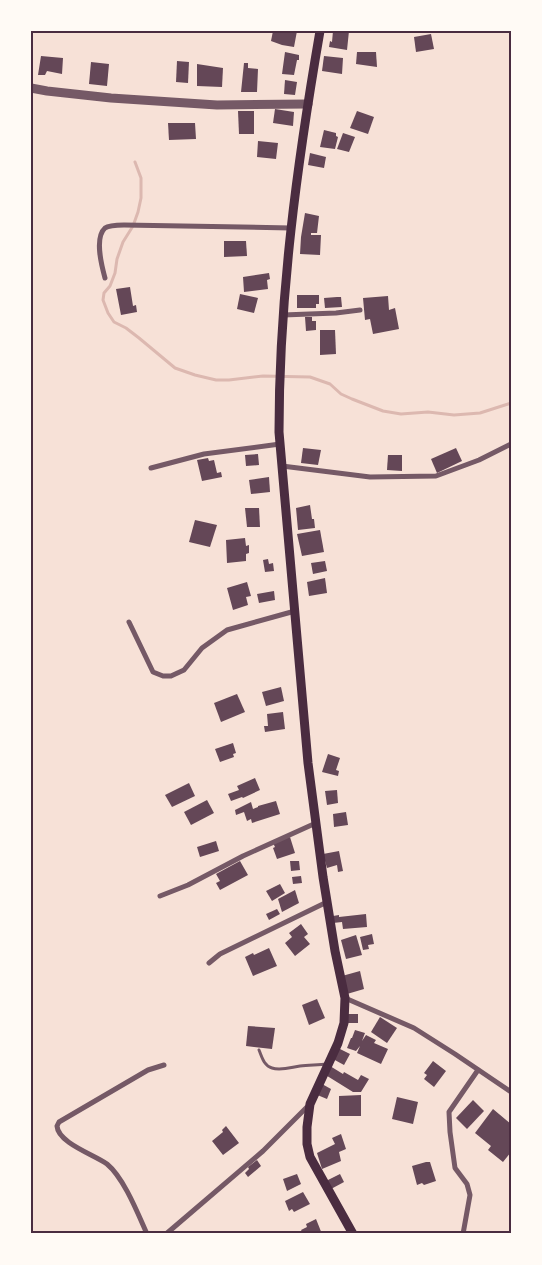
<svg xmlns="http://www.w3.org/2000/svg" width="542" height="1265" viewBox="0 0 542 1265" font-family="'PT Serif',serif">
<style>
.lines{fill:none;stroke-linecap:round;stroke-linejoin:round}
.stream{stroke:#dcb8b0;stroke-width:3}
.building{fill:#644757}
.service{stroke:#755966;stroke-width:3}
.minor{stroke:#755966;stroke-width:5}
.tertiary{stroke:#755966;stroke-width:9}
.secondary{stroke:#4a2c40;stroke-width:9}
.neatline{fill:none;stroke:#4a2c40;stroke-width:2}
</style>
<rect width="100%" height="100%" fill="#f7e1d7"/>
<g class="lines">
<polyline class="stream" points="135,162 141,178 141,198 138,212 133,226 123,242 117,259 115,273 110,286 104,293 103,300 108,313 114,322 126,328 139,338 175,368 195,375 216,380 229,380 263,376 310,377 330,384 341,394 352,399 383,411 401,414 428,412 454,415 480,413 511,403"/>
</g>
<g class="building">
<polygon points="273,31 297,31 294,47 282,45 271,41"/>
<polygon points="333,31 349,31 347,50 329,47 330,41 332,42"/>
<polygon points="431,34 434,49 416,52 414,37"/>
<polygon points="285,52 299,55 299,60 297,60 294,75 282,74"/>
<polygon points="357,52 376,52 377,67 356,64"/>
<polygon points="41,56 63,58 62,74 47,71 45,75 38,75"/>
<polygon points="324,56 343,58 342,74 322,71"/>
<polygon points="177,61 189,62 188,83 176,82"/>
<polygon points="91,62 109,64 107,86 89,84"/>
<polygon points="244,63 248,63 248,68 258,69 257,92 241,92"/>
<polygon points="197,64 223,68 222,87 197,86"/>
<polygon points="285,80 297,82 295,95 284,94"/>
<polygon points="275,109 294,112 293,126 273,123"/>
<polygon points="238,111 254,111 254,134 239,134"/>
<polygon points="357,111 374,117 368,134 350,128"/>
<polygon points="168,123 195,123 196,139 169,140"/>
<polygon points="324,130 336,133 336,136 338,137 335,149 320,147"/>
<polygon points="343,133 355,137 349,152 337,149"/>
<polygon points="258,141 278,143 276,159 257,157"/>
<polygon points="310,153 326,157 324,168 308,165"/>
<polygon points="305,213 319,216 317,233 311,233 311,235 321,235 320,255 300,254 301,237"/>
<polygon points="224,241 246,241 247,256 224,257"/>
<polygon points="269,273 270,279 267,280 268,289 244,292 243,277"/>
<polygon points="130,287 133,306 136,305 137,312 121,315 116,289"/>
<polygon points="240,294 258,298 254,313 237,309"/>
<polygon points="297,295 319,295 319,304 316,304 316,308 297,308"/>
<polygon points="388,296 389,310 395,308 399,329 373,334 370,319 365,320 363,298"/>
<polygon points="337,297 341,297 342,307 325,308 324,298"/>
<polygon points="305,317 312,317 312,321 316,321 316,330 306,331"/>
<polygon points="320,330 335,330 336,354 320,355"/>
<polygon points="303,448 321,450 318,465 301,463"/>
<polygon points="456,448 462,461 437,473 431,459"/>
<polygon points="258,454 259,465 246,466 245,455"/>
<polygon points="388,455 402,455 402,471 387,470"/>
<polygon points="208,458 209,461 214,460 217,473 221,472 222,477 202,481 197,460"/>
<polygon points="269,477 270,492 251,494 249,480"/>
<polygon points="310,505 312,519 314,519 315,528 298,530 296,508"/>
<polygon points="245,508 259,508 260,527 247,527"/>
<polygon points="195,520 217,525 210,547 189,542"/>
<polygon points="320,530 324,552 302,556 297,534"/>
<polygon points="245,538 246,546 249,545 249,553 246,554 246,561 227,563 226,540"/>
<polygon points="268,559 269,564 273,563 274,571 265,572 263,560"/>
<polygon points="325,561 327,571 313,574 311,563"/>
<polygon points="325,578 327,593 309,596 307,582"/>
<polygon points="247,582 251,596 246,597 248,605 233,610 227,588"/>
<polygon points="274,591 275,600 259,603 257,594"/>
<polygon points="281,687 284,701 266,706 262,692"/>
<polygon points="237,694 245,712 221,722 214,703"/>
<polygon points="283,712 285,729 265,732 264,726 268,726 267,714"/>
<polygon points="233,743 236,753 233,754 234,757 220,762 215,749"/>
<polygon points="328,754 340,758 336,770 339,771 338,776 322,772"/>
<polygon points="255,778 260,790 243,798 242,797 231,801 228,794 239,790 237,786"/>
<polygon points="189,783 195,796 172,807 165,795"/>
<polygon points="337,790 338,803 327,805 325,791"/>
<polygon points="207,800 214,813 191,825 184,812"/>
<polygon points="276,801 280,814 252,823 251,819 247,821 244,812 236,815 235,810 251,802 253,809 258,807 258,806"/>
<polygon points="346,812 348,825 334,827 333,814"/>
<polygon points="290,837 295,853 277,859 273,848 275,847 273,843"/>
<polygon points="216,841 219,851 200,857 197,847"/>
<polygon points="339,851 343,871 338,872 337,865 327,868 323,854"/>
<polygon points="240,861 248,875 220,890 216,883 220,881 216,874"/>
<polygon points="290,861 299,861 300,870 291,871"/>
<polygon points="301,876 302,883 293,884 292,877"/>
<polygon points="280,884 285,893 272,901 266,891"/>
<polygon points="295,890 299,903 282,912 278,899"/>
<polygon points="277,909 280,914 269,920 266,914"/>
<polygon points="366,914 367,927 343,929 342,922 333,923 333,916 339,915 339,917"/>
<polygon points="301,924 308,934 304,937 310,944 295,956 285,943 292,937 289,933"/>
<polygon points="372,934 374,944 368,945 369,949 363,950 360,937"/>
<polygon points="356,935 362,955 346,959 341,940"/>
<polygon points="269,948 277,966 253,976 245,957 253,953 254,955"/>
<polygon points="360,971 364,989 347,994 342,976"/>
<polygon points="317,999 325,1018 309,1025 302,1005"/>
<rect x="348" y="1014" width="10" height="9"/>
<polygon points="380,1017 397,1028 387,1043 371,1032"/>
<polygon points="248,1026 275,1028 272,1049 246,1046"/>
<polygon points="355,1030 365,1033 362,1041 366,1035 376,1040 374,1043 388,1049 381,1064 357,1053 360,1046 356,1051 347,1048 351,1038 352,1038"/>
<polygon points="338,1048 350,1054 344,1065 333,1059"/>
<polygon points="433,1061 446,1071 434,1087 424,1079 427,1075 424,1073"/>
<polygon points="330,1066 343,1074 344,1072 358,1080 361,1075 369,1079 361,1092 353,1092 324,1074"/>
<polygon points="322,1084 331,1089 327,1099 315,1094"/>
<polygon points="361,1095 361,1116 339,1116 339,1096"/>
<polygon points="397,1097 418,1102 413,1124 392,1119"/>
<polygon points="473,1100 484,1111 467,1129 456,1118"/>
<polygon points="493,1109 511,1124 511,1152 503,1162 488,1150 491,1146 475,1133"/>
<polygon points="226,1126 239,1143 223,1155 212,1141 223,1132 222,1130"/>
<polygon points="341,1134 346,1149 339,1152 341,1161 322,1169 317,1153 335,1144 332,1138"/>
<polygon points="257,1160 261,1166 248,1177 245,1173 249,1169 248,1167"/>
<polygon points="426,1162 430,1162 436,1181 424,1185 422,1183 417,1185 412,1166"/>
<polygon points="297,1174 301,1184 287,1191 283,1179"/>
<polygon points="340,1174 344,1182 331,1189 326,1181"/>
<polygon points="303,1192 310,1204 294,1212 292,1209 289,1211 285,1201"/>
<polygon points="316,1219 322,1234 303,1234 301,1230 307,1227 306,1224"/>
</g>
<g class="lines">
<path class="service" d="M259 1050C262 1057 264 1066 272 1068 281 1071 292 1067 300 1066 309 1065 318 1065 327 1064"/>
<g class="minor">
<path d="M105 278C102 267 94 238 105 228 109 225 118 225 124 225L291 228"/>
<polyline points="283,315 336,313 360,310"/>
<polyline points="282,466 370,477 436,476 479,460 511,444"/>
<polyline points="151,468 204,454 280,444"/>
<polyline points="129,622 153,672 163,676 171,676 184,670 202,648 227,630 295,611"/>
<polyline points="160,896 188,885 243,856 316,823"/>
<polyline points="209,963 220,954 327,902"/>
<polyline points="345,998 414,1028 455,1054 511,1092"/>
<path d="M147 1234C138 1214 124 1178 107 1164 95 1155 58 1143 57 1126L59 1122 148 1070 164 1065"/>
<polyline points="166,1234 263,1151 310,1104"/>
<polyline points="463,1234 470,1195 467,1184 455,1168 450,1132 449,1112 478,1070"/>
</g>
<polyline class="tertiary" points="31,88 47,91 111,98 217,105 308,104"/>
<path class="secondary" d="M320 31C297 164 279 297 279 432L308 763 323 877 335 951 345 998 344 1023 338 1043 310 1104 307 1127V1144L310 1157 353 1234"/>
</g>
<rect width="542" height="1265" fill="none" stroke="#fffaf5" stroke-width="65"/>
<rect x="32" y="32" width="478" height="1200" class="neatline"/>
</svg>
